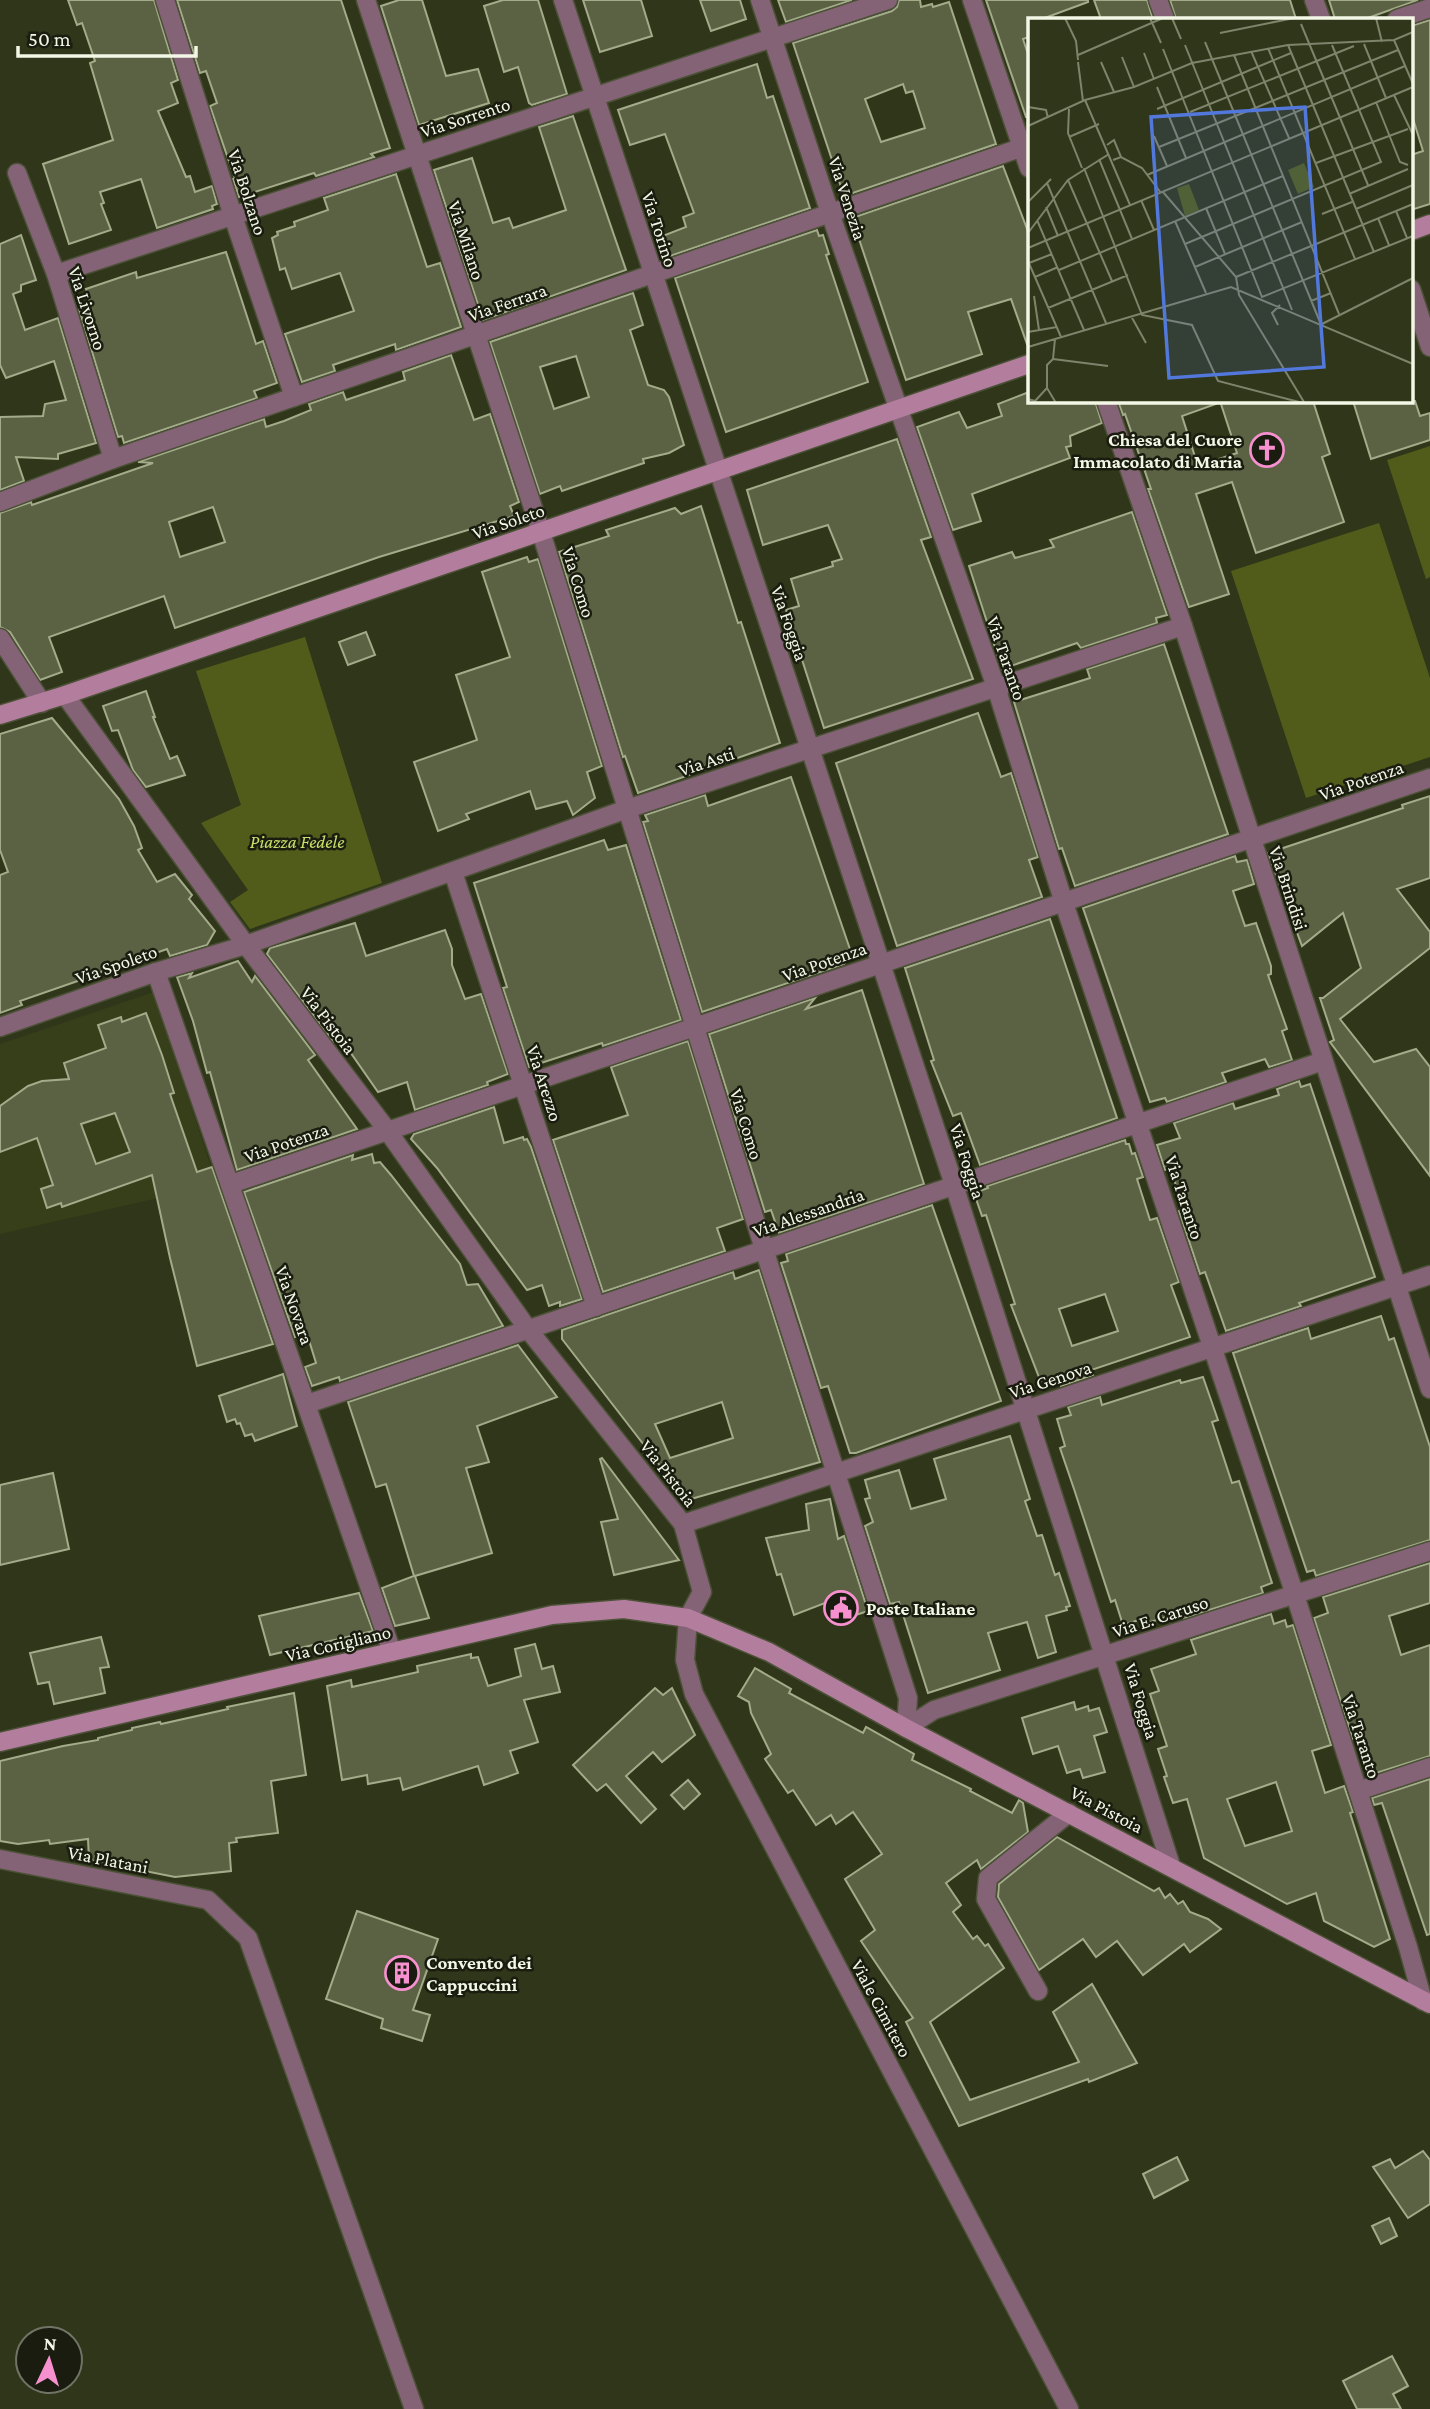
<svg xmlns="http://www.w3.org/2000/svg" width="1430" height="2409" viewBox="0 0 1430 2409" font-family="'Crimson Pro',serif">
<style>
.built{fill:#373e1a}
.green{fill:#515c1b}
.building{fill:#5b6244;stroke:#a3ab8a;stroke-width:2;fill-rule:evenodd}
.lines{fill:none;stroke-linecap:round;stroke-linejoin:round}
.street-casing{stroke:#4b5136;stroke-width:21}
.secondary-casing{stroke:#4b5136;stroke-width:21}
.street{stroke:#856376;stroke-width:18}
.secondary{stroke:#b37d9d;stroke-width:18}
.labels{text-anchor:middle;stroke-width:5;stroke-linejoin:round;paint-order:stroke}
.street-label{font-size:19px;fill:#f3f7e6;stroke:#191c0f}
.poi-label{font-size:19px;font-weight:bold;fill:#f3f7e6;stroke:#191c0f;text-anchor:start}
.park-label{font-size:19px;font-style:italic;fill:#cae06b;stroke:#191c0f}
.inset-road{fill:none;stroke:#7e836b;stroke-width:2}
.view{fill:#5278dc;fill-opacity:0.15;stroke:#5278dc;stroke-width:3.5}
.inset-edge{fill:none;stroke:#f3f7e6;stroke-width:3.5}
</style>
<rect width="100%" height="100%" fill="#303619"/>
<polygon class="built" points="154,992 211,1167 158,1198 0,1234 0,1044"/>
<g class="green">
<polygon points="1430,446 1430,577 1426,579 1387,460"/>
<polygon points="1379,523 1430,678 1430,757 1306,798 1231,571"/>
<polygon points="305,637 382,883 250,929 230,902 248,890 201,823 241,805 196,671"/>
</g>
<g class="building">
<polygon points="68,0 154,0 178,80 171,83 178,103 158,111 186,177 190,176 195,192 212,186 217,204 212,206 213,209 157,228 141,179 100,192 104,203 101,204 111,230 69,244 43,164 113,140 90,63 95,61 82,23 77,25"/>
<polygon points="177,0 341,0 390,148 371,154 374,157 316,176 314,173 239,197 233,179 235,179 210,106 217,103 206,71 200,73"/>
<polygon points="399,0 422,0 446,76 478,69 489,103 419,125 381,6"/>
<polygon points="503,0 538,0 567,94 532,105 529,103 518,67 504,72 484,6"/>
<polygon points="583,0 641,0 652,36 600,52"/>
<polygon points="700,0 740,0 746,19 711,31"/>
<polygon points="778,0 852,0 786,22"/>
<path d="M899 0H920L921 7 932 4 933 7 949 2 996 144 844 196 793 43 892 11 897 7ZM903 84 906 93 913 91 925 128 881 142 865 99Z"/>
<polygon points="986,0 1088,0 1088,2 1042,19 1029,19 1029,37 1023,39 1029,57 1029,117 1026,117"/>
<polygon points="1094,0 1147,0 1153,19 1101,19"/>
<polygon points="1170,0 1290,0 1296,19 1176,19"/>
<polygon points="1329,0 1418,0 1365,19 1335,19"/>
<polygon points="1430,20 1430,204 1411,210 1411,155 1423,151 1411,112 1411,26"/>
<polygon points="757,64 767,98 773,96 810,208 667,257 660,237 686,227 683,217 694,213 665,134 630,145 618,110"/>
<polygon points="573,116 626,270 483,320 434,170 472,158 493,223 509,218 513,228 566,210 539,127"/>
<polygon points="1003,166 1029,234 1029,343 1027,344 1011,299 968,312 982,354 906,380 852,218"/>
<polygon points="396,174 427,267 440,263 461,327 396,350 395,344 333,365 335,371 302,382 285,334 354,311 340,273 292,289 285,268 280,270 272,238 278,235 277,232 295,226 294,222 328,210 324,198"/>
<polygon points="817,230 819,236 823,235 829,254 826,255 868,382 726,432 675,278"/>
<polygon points="21,235 36,280 21,285 21,291 13,294 25,330 58,318 96,443 58,454 58,459 16,457 24,481 0,490 0,417 43,416 45,404 66,400 54,361 6,378 0,365 0,244"/>
<polygon points="226,252 256,344 263,341 277,383 254,391 257,398 124,443 122,436 118,437 79,309 91,305 86,289 136,272 137,278"/>
<path d="M633 293 643 325 630 330 648 385 664 390 669 397 684 445 669 453 643 459 644 463 617 472 562 491 560 486 540 494 490 342ZM576 356 589 397 554 409 540 367Z"/>
<path d="M451 355 474 420 490 414 519 502 510 506 514 516 379 557 175 628 164 596 49 637 62 672 40 680 10 632 0 627V513L31 502 32 505 153 463 138 462 264 419 266 427 284 421 311 410 309 404 343 392 346 400 405 380 403 372ZM213 507 225 542 180 557 169 522Z"/>
<polygon points="1029,392 1029,401 1095,401 1102,423 1070,436 1071,446 1066,447 1070,458 972,494 981,521 953,530 917,427 959,412 967,428 1002,416 998,404"/>
<polygon points="1118,401 1215,401 1216,404 1182,416 1198,466 1237,453 1220,401 1313,401 1330,454 1322,457 1344,522 1256,553 1232,482 1196,494 1229,594 1189,607 1148,489 1151,489 1125,414 1123,415"/>
<polygon points="1353,401 1415,401 1420,416 1430,413 1430,440 1371,459"/>
<polygon points="897,439 931,537 921,540 973,679 824,728 786,610 799,606 791,579 833,566 832,562 842,559 828,525 763,545 747,490"/>
<polygon points="701,506 738,623 741,622 780,743 638,793 625,756 623,757 559,552 609,536 606,530 675,508 681,514"/>
<polygon points="1132,512 1167,615 1156,618 1157,623 1081,648 1077,643 1002,669 969,566 1012,552 1015,558 1054,547 1050,540"/>
<polygon points="527,557 529,562 538,559 602,766 587,772 595,798 573,815 567,801 536,809 530,791 466,814 469,819 438,831 414,762 477,740 456,675 510,657 482,572"/>
<polygon points="366,632 375,655 348,665 339,642"/>
<polygon points="1164,644 1228,834 1075,886 1062,848 1059,849 1014,702 1090,678 1087,669"/>
<polygon points="146,691 155,717 153,717 170,759 177,756 185,775 146,787 133,770 118,730 112,731 103,706"/>
<polygon points="978,713 1001,777 1011,773 1038,857 1029,860 1042,897 897,946 836,763"/>
<polygon points="52,718 119,799 134,826 142,848 138,850 157,882 175,874 192,895 189,899 215,931 207,945 170,956 167,949 136,960 134,957 92,976 20,1001 22,1005 0,1013 0,875 8,872 0,850 0,734"/>
<polygon points="791,777 852,955 844,964 702,1012 643,822 648,821 645,815 705,795 708,806"/>
<polygon points="1430,796 1430,878 1397,889 1430,932 1430,948 1340,1019 1374,1062 1416,1049 1430,1067 1430,1176 1330,1042 1334,1040 1320,998 1323,998 1361,968 1343,913 1302,946 1268,853 1403,808 1402,805"/>
<polygon points="604,840 608,850 626,845 681,1020 603,1046 602,1043 529,1067 503,988 507,987 474,883"/>
<polygon points="1235,856 1237,862 1247,860 1254,884 1233,891 1245,926 1256,923 1271,966 1271,974 1268,975 1287,1029 1282,1031 1292,1060 1269,1067 1265,1059 1222,1073 1226,1082 1167,1102 1165,1098 1150,1102 1083,908"/>
<polygon points="1050,919 1117,1118 980,1165 961,1113 953,1116 931,1061 934,1060 905,968"/>
<polygon points="355,923 366,956 445,930 452,949 452,965 465,999 481,994 508,1074 487,1082 488,1085 415,1110 407,1082 378,1092 346,1046 343,1035 334,1042 267,954 270,948"/>
<polygon points="238,961 252,982 255,976 315,1055 308,1060 357,1129 237,1170 210,1072 207,1073 193,1021 177,977 192,973 189,978"/>
<polygon points="862,990 924,1184 779,1233 771,1210 765,1212 709,1034 815,998 806,1009"/>
<path d="M146 1013 162 1055 174 1093 170 1094 197 1172 212 1167 273 1344 197 1366 170 1258 152 1175 62 1207 61 1203 47 1208 41 1189 53 1185 37 1138 0 1152V1106L28 1086 42 1081 69 1079 64 1063 106 1048 98 1025 121 1017 122 1022ZM115 1113 130 1152 96 1164 81 1124Z"/>
<polygon points="688,1041 743,1219 717,1228 725,1251 603,1292 553,1140 628,1115 611,1067"/>
<polygon points="1299,1081 1301,1087 1310,1084 1375,1277 1299,1303 1301,1306 1226,1331 1205,1272 1200,1274 1179,1211 1184,1209 1170,1168 1165,1170 1157,1145 1180,1138 1174,1123 1233,1103 1235,1109 1279,1095 1277,1089"/>
<polygon points="494,1107 504,1143 523,1137 524,1140 527,1139 531,1147 582,1299 560,1306 560,1302 549,1306 542,1285 527,1290 437,1168 411,1139 414,1134"/>
<path d="M1125 1140 1126 1144H1129L1132 1154 1135 1153 1143 1177 1137 1179 1150 1220 1157 1218 1179 1282 1171 1285 1190 1337 1091 1370 1093 1375 1061 1386 1059 1379 1042 1385 1011 1305 1015 1304 986 1215 982 1216 974 1193 988 1188 987 1186ZM1105 1294 1118 1331 1072 1346 1059 1309Z"/>
<polygon points="372,1154 374,1163 380,1162 391,1175 460,1264 467,1285 478,1284 503,1326 340,1381 339,1377 312,1386 305,1367 316,1363 307,1334 295,1337 244,1192 353,1155 352,1160"/>
<polygon points="932,1205 1001,1401 856,1453 850,1453 828,1386 821,1388 781,1263 788,1261 786,1254"/>
<path d="M759 1270 820 1462 684 1501 661 1467 562 1339V1330L733 1272 735 1279ZM722 1402 733 1438 670 1458 655 1424Z"/>
<polygon points="1381,1316 1389,1340 1394,1338 1430,1447 1430,1540 1316,1576 1314,1570 1307,1572 1233,1353 1308,1328 1311,1339"/>
<polygon points="518,1345 557,1397 477,1426 489,1462 466,1468 492,1553 415,1576 429,1618 395,1626 382,1588 414,1576 386,1484 376,1487 348,1402"/>
<polygon points="283,1374 297,1426 255,1441 252,1434 245,1436 240,1423 237,1424 235,1419 227,1422 219,1396"/>
<polygon points="1203,1377 1218,1420 1212,1422 1232,1483 1239,1481 1272,1583 1261,1587 1263,1593 1184,1618 1182,1612 1141,1625 1139,1620 1123,1625 1115,1600 1111,1602 1074,1489 1060,1448 1065,1446 1057,1419 1071,1415 1068,1407 1100,1397 1102,1405 1180,1380 1181,1383"/>
<polygon points="1010,1436 1030,1499 1025,1501 1037,1536 1042,1535 1055,1575 1059,1573 1070,1606 1066,1607 1067,1610 1046,1616 1056,1652 1038,1658 1027,1622 988,1633 1000,1670 928,1693 899,1602 890,1604 865,1526 873,1522 865,1499 870,1498 865,1480 899,1470 911,1509 946,1499 934,1459"/>
<polygon points="602,1458 679,1560 614,1575 601,1522 618,1519 600,1459"/>
<polygon points="53,1473 69,1549 0,1565 0,1485"/>
<polygon points="830,1499 838,1539 844,1536 868,1611 837,1621 830,1601 794,1615 781,1574 777,1575 766,1538 809,1530 806,1504"/>
<polygon points="1430,1563 1430,1603 1389,1616 1401,1655 1430,1645 1430,1756 1373,1774 1363,1744 1360,1745 1358,1737 1353,1739 1314,1618 1328,1613 1323,1597"/>
<polygon points="359,1593 373,1631 270,1655 259,1616"/>
<path d="M1271 1614 1274 1624 1285 1620 1287 1627 1293 1625 1331 1745 1312 1751 1325 1793 1344 1786 1353 1812 1350 1813 1390 1939 1374 1947 1324 1921 1316 1893 1287 1904 1204 1858 1187 1799 1173 1803 1164 1777 1167 1776 1158 1749 1167 1746 1150 1694 1159 1691 1151 1669 1196 1654 1191 1640ZM1276 1782 1292 1831 1245 1846 1227 1799Z"/>
<polygon points="101,1637 109,1667 100,1668 105,1693 54,1704 49,1682 38,1684 30,1653"/>
<polygon points="535,1644 542,1669 553,1666 560,1692 524,1700 538,1742 510,1751 518,1773 484,1785 478,1766 403,1790 400,1778 368,1784 367,1775 342,1780 327,1686 351,1680 352,1687 418,1672 417,1666 471,1654 471,1658 478,1657 488,1686 521,1676 515,1649"/>
<polygon points="755,1668 791,1689 789,1693 863,1733 866,1727 914,1754 912,1760 971,1789 970,1791 1012,1813 1019,1800 1023,1803 1028,1832 981,1869 977,1860 946,1883 961,1905 953,1912 973,1939 977,1936 985,1946 988,1944 1004,1968 930,2022 970,2100 1079,2062 1053,2012 1092,1984 1137,2063 1089,2082 1088,2079 959,2126 906,2022 913,2018 861,1941 875,1930 845,1879 882,1854 853,1812 836,1824 831,1815 816,1825 793,1790 788,1793 765,1759 771,1754 751,1713 749,1702 738,1696"/>
<polygon points="655,1688 663,1695 672,1688 695,1735 662,1762 653,1752 626,1776 656,1809 641,1823 606,1784 597,1791 573,1765"/>
<polygon points="294,1693 306,1775 271,1781 278,1833 236,1838 237,1842 229,1843 231,1871 175,1877 89,1860 88,1839 50,1844 49,1840 18,1844 0,1841 0,1761 63,1746 98,1740 98,1738 132,1730 132,1728 160,1722 161,1724 228,1709 227,1707"/>
<polygon points="1074,1702 1076,1710 1088,1706 1089,1711 1099,1708 1107,1732 1094,1736 1105,1772 1083,1778 1080,1769 1067,1773 1058,1746 1033,1754 1022,1718"/>
<polygon points="1430,1779 1430,1934 1427,1935 1382,1803 1374,1805 1372,1798"/>
<polygon points="688,1780 700,1794 684,1809 671,1795"/>
<polygon points="1057,1837 1154,1891 1159,1888 1165,1898 1170,1894 1178,1904 1183,1901 1190,1912 1208,1919 1221,1929 1190,1952 1184,1944 1143,1975 1117,1941 1096,1957 1083,1939 1039,1970 998,1897 999,1884"/>
<polygon points="357,1911 438,1939 413,2010 430,2015 422,2041 381,2028 383,2019 326,1999"/>
<polygon points="1423,2151 1430,2160 1430,2204 1408,2218 1373,2167 1390,2159 1395,2168"/>
<polygon points="1177,2157 1188,2180 1154,2198 1143,2174"/>
<polygon points="1389,2218 1397,2236 1381,2244 1372,2226"/>
<polygon points="1392,2356 1408,2386 1393,2394 1401,2409 1357,2409 1343,2381"/>
</g>
<g class="lines">
<g class="street-casing">
<g id="street">
<polyline points="165,0 233,216 294,397"/>
<polyline points="366,0 541,532 764,1249 908,1698 906,1728"/>
<polyline points="563,0 954,1185 1171,1866"/>
<polyline points="760,0 830,213 996,687 1064,903 1295,1595 1408,1947 1423,2001"/>
<polyline points="972,0 1029,168"/>
<polyline points="1158,0 1165,19"/>
<polyline points="1314,0 1321,19"/>
<polyline points="1397,19 1430,8"/>
<polyline points="17,173 56,274 113,459"/>
<polyline points="56,274 888,0"/>
<polyline points="1411,289 1430,347"/>
<polyline points="1106,401 1183,626 1430,1389"/>
<polyline points="0,502 113,459 1029,145"/>
<polyline points="0,638 42,703"/>
<polyline points="65,695 246,945 387,1130 527,1328 683,1524 702,1592 688,1618 685,1660 694,1694 1069,2409"/>
<polyline points="453,872 596,1307"/>
<polyline points="156,972 392,1652"/>
<polyline points="0,1027 156,972 246,945 627,809 1183,626"/>
<polyline points="231,1184 1430,778"/>
<polyline points="307,1404 1323,1061"/>
<polyline points="683,1524 1430,1275"/>
<polyline points="906,1728 934,1710 1430,1551"/>
<polyline points="1358,1791 1430,1767"/>
<polyline points="0,1859 208,1900 248,1938 414,2409"/>
<polyline points="1038,1991 986,1899 988,1878 1069,1813"/>
</g>
</g>
<g class="secondary-casing">
<g id="secondary">
<polyline points="1411,231 1430,224"/>
<polyline points="0,715 65,695 1029,364"/>
<polyline points="0,1742 552,1615 624,1609 688,1618 769,1652 906,1728 1430,2004"/>
</g>
</g>
<use href="#street" class="street"/>
<use href="#secondary" class="secondary"/>
</g>
<defs>
<g id="church-ring" transform="scale(1.75)"><circle r="9.5" fill="#191c0f" stroke="#f790cf" stroke-width="1.5"/><path d="M-1.2-6h2.4v3.5h3.3v2.4h-3.3V6h-2.4V-.1h-3.3v-2.4h3.3Z" fill="#f790cf"/></g>
<g id="civic-ring" transform="scale(1.75)"><circle r="9.5" fill="#191c0f" stroke="#f790cf" stroke-width="1.5"/><path d="M-.6-6.5H3V-4.5H.6V-3L4-1V1h2V6H-6V1h2V-1L-.6-3ZM-1.2 2.5V6h2.4V2.5Z" fill="#f790cf"/></g>
<g id="building-ring" transform="scale(1.75)"><circle r="9.5" fill="#191c0f" stroke="#f790cf" stroke-width="1.5"/><path d="M-4-6H4V6H1V3H-1V6H-4ZM-2.5-4.3h1.7v1.8h-1.7ZM.8-4.3h1.7v1.8H.8ZM-2.5-1h1.7V.8h-1.7ZM.8-1h1.7V.8H.8Z" fill="#f790cf"/></g>
</defs>
<g fill-rule="evenodd">
<use href="#church-ring" x="1267" y="450"/>
<use href="#civic-ring" x="841" y="1608"/>
<use href="#building-ring" x="402" y="1973"/>
</g>
<g class="labels">
<g class="street-label">
<text transform="translate(465 117) rotate(-18)" y="7">Via Sorrento</text>
<text transform="translate(248 192) rotate(72)" y="7">Via Bolzano</text>
<text transform="translate(848 198) rotate(72)" y="7">Via Venezia</text>
<text transform="translate(660 229) rotate(72)" y="7">Via Torino</text>
<text transform="translate(467 240) rotate(72)" y="7">Via Milano</text>
<text transform="translate(507 302) rotate(-19)" y="7">Via Ferrara</text>
<text transform="translate(88 308) rotate(72)" y="7">Via Livorno</text>
<text transform="translate(508 521) rotate(-19)" y="7">Via Soleto</text>
<text transform="translate(579 582) rotate(73)" y="7">Via Como</text>
<text transform="translate(790 623) rotate(71)" y="7">Via Foggia</text>
<text transform="translate(1007 658) rotate(71)" y="7">Via Taranto</text>
<text transform="translate(706 761) rotate(-18)" y="7">Via Asti</text>
<text transform="translate(1361 780) rotate(-19)" y="7">Via Potenza</text>
<text transform="translate(1289 888) rotate(72)" y="7">Via Brindisi</text>
<text transform="translate(824 961) rotate(-19)" y="7">Via Potenza</text>
<text transform="translate(116 964) rotate(-19)" y="7">Via Spoleto</text>
<text transform="translate(329 1020) rotate(53)" y="7">Via Pistoia</text>
<text transform="translate(545 1083) rotate(72)" y="7">Via Arezzo</text>
<text transform="translate(747 1124) rotate(73)" y="7">Via Como</text>
<text transform="translate(286 1142) rotate(-19)" y="7">Via Potenza</text>
<text transform="translate(968 1161) rotate(72)" y="7">Via Foggia</text>
<text transform="translate(1185 1197) rotate(72)" y="7">Via Taranto</text>
<text transform="translate(808 1212) rotate(-19)" y="7">Via Alessandria</text>
<text transform="translate(295 1305) rotate(71)" y="7">Via Novara</text>
<text transform="translate(1050 1379) rotate(-18)" y="7">Via Genova</text>
<text transform="translate(669 1473) rotate(52)" y="7">Via Pistoia</text>
<text transform="translate(1160 1616) rotate(-18)" y="7">Via E. Caruso</text>
<text transform="translate(338 1643) rotate(-13)" y="7">Via Corigliano</text>
<text transform="translate(1142 1701) rotate(73)" y="7">Via Foggia</text>
<text transform="translate(1362 1736) rotate(72)" y="7">Via Taranto</text>
<text transform="translate(1107 1809) rotate(28)" y="7">Via Pistoia</text>
<text transform="translate(108 1859) rotate(11)" y="7">Via Platani</text>
<text transform="translate(882 2008) rotate(62)" y="7">Viale Cimitero</text>
</g>
<g class="poi-label">
<text x="1242" y="446" text-anchor="end">Chiesa del Cuore<tspan x="1242" dy="22">Immacolato di Maria</tspan></text>
<text x="866" y="1615">Poste Italiane</text>
<text x="426" y="1969">Convento dei<tspan x="426" dy="22">Cappuccini</tspan></text>
</g>
<g class="park-label">
<text x="297" y="848">Piazza Fedele</text>
</g>
</g>
<g transform="translate(1028 18)">
<rect width="385" height="385" fill="#303619"/>
<path d="M276 145 286 169 270 176 260 152ZM161 166 171 192 157 198 149 170Z" fill="#515c1b"/>
<path class="inset-road" d="M37 0 48 23 50 42M122 0 133 25M144 0 153 21M348 0 354 24M273 6 340 167M192 15 266 0M366 22 385 66M177 24 292 304M336 26 358 80M157 27 264 292M260 27 346 234M240 30 327 241M135 31 234 279 385 218M223 33 261 120M116 35 126 61M50 37 135 0M206 37 311 296M94 39 106 69M50 44 55 83M73 44 86 74M129 69 158 140M366 77 385 117M57 82 102 187M348 84 372 144 380 147M0 89 18 92 20 100M41 91 40 115 54 150M129 91 263 35M162 94 326 28M0 108 57 82 106 69 164 45 260 27 366 22 385 14M126 118 139 148M41 119 71 106M79 127 86 122 93 139M131 129 370 32M71 141 104 221M85 142 93 139 114 150 133 175M288 145 380 111M56 150 114 297 164 307 190 363 275 385M119 157 377 48M40 162 84 263M19 165 78 305M135 174 208 259 211 277 276 384M321 176 380 151M113 182 126 212M0 184 23 161M18 189 30 218M178 190 197 236M328 191 385 167M368 193 379 220M294 196 324 184M350 200 361 227M9 202 56 312M147 203 178 275M0 215 40 162 81 136M157 226 353 144 304 27M0 230 385 69M0 243 33 319M1 245 24 236M167 249 274 204M31 252 255 158M7 259 30 249M208 259 385 186M6 278 11 312M283 283 303 275M20 290 100 257M103 298 118 325M294 306 385 260M250 307 244 295 252 287M0 314 29 309M27 321 25 341 19 347V370L28 385M0 329 203 269 385 346M25 341 80 348M0 381 7 383 19 370"/>
<path class="view" d="M277 89 296 349 141 360 123 99Z"/>
<rect width="385" height="385" class="inset-edge"/>
</g>
<g transform="translate(49 2360) rotate(4)"><circle r="33" fill="#191c0f" stroke="#707465" stroke-width="2"/>
<path d="M0-5L12 26L0 18L-12 26Z" fill="#f790cf"/>
<text y="-10" font-size="19" font-weight="bold" text-anchor="middle" fill="#f3f7e6">N</text>
</g>
<path d="M18 46v10h178v-10" fill="none" stroke="#f3f7e6" stroke-width="3.5"/>
<text x="28" y="46" font-size="21" fill="#f3f7e6" stroke="#191c0f" stroke-width="5" paint-order="stroke">50 m</text>
</svg>
